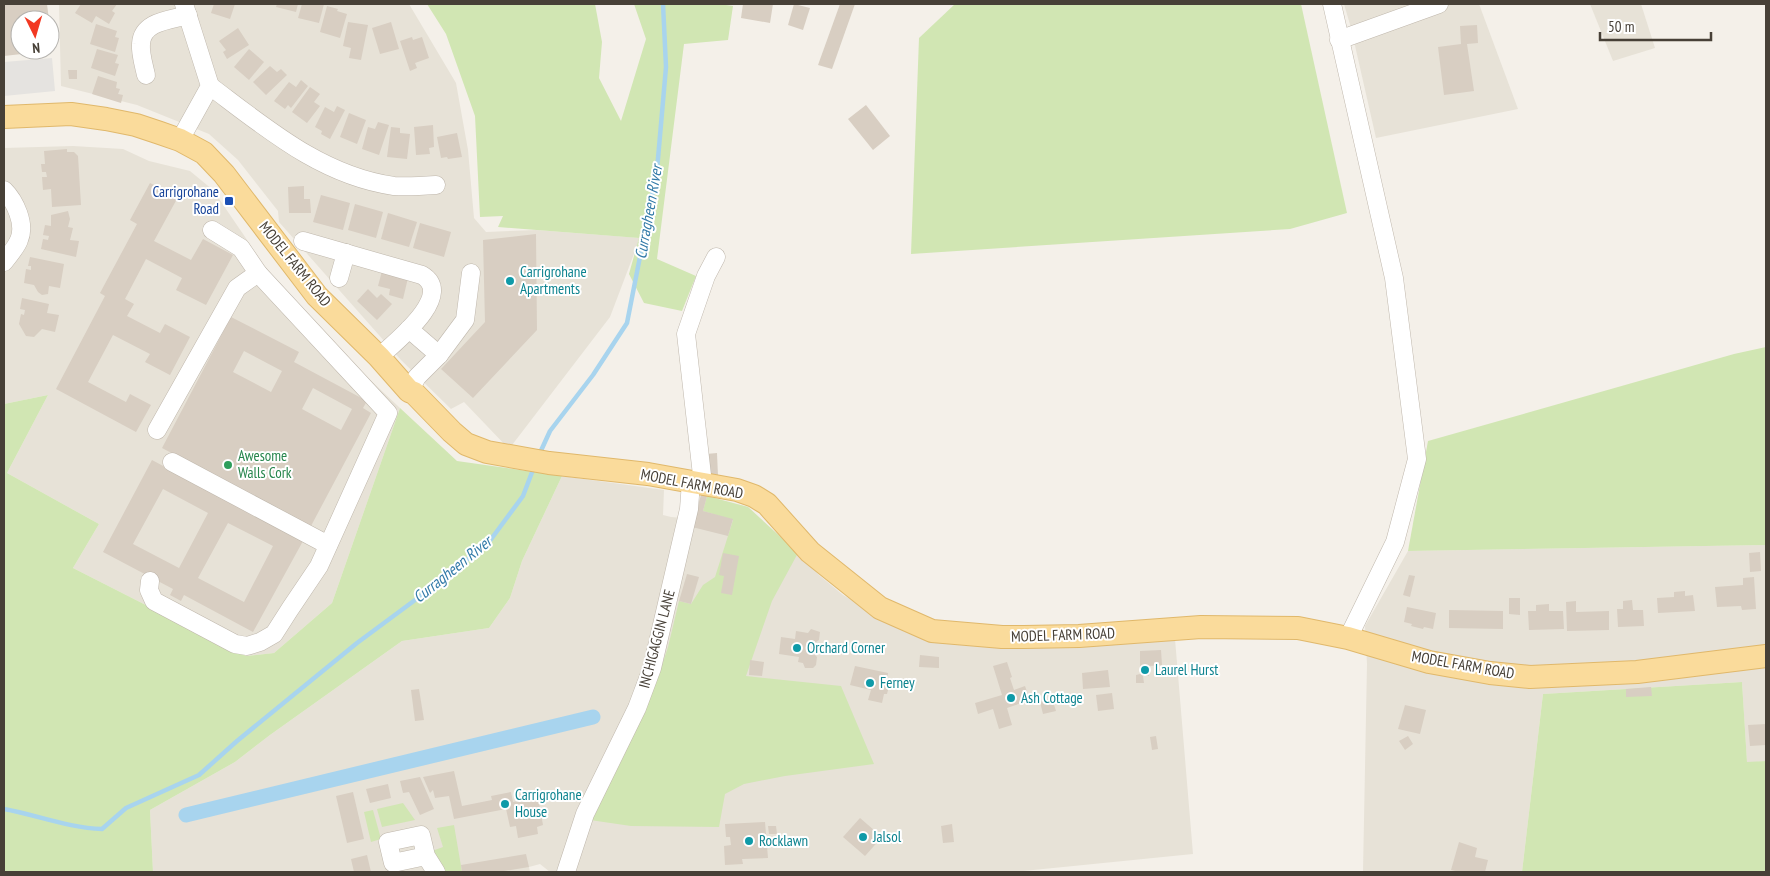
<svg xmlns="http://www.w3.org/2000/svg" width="1770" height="876" viewBox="0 0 1770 876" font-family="'PT Sans Narrow',sans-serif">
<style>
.residential{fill:#e7e2d7}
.green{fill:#d1e6b3}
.parking{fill:#e5e3e0}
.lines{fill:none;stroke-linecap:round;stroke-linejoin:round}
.stream{stroke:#a8d4ee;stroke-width:4.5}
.canal{stroke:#a8d4ee;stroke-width:15}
.building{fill:#d8cec2;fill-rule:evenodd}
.minor-casing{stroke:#bfb7ac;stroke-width:19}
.major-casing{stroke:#e0b86b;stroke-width:24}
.minor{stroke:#fff;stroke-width:18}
.major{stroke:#fadb9b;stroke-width:22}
.transit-dot{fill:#1a4fb4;stroke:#fff;stroke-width:2}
.culture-dot{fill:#0f9aa8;stroke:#fff;stroke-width:2}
.leisure-dot{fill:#2e9e5b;stroke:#fff;stroke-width:2}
.labels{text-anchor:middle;stroke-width:4;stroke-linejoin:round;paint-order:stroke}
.transit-label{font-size:15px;fill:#164399;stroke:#fff;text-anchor:end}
.street-label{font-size:15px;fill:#474037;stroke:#fff}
.culture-label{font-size:15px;fill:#0d838f;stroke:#fff;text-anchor:start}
.leisure-label{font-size:15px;fill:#27864d;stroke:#fff;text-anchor:start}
.water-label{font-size:16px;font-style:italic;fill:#327aa8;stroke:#fff}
</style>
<rect width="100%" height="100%" fill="#f4f0e9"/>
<g class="residential">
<polygon points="59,4 409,4 456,83 468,150 474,218 486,232 536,230 640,238 610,317 509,449 464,402 451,409 401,360 279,222 278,211 238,160 209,134 137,105 61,86"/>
<polygon points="1344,4 1479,4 1518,109 1376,138 1351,28"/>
<polygon points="1590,4 1641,4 1655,48 1613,61"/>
<polygon points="73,146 123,149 149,161 190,171 213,190 269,272 316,329 400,408 332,603 274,653 246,656 73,568 99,524 7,473 48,395 4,404 4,148"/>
<polygon points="562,476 664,490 663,515 671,517 694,519 701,495 748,507 798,553 819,575 843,595 881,617 1175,639 1193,854 1014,872 550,872 540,864 529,867 530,872 153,872 150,810 235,762 270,735 402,641 489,628 510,598 522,561"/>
<polygon points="1766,545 1766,761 1747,763 1742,682 1543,694 1522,872 1363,872 1367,664 1365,626 1408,551"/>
</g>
<g class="green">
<polygon points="427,4 595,4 602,42 599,78 621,121 646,39 634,4 719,4 733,6 728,40 684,44 657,259 696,276 682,311 644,303 629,274 639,238 498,227 503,216 480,217 475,116 446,34"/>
<polygon points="955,4 1301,4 1347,213 1290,229 911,254 919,38"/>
<polygon points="1766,347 1766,545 1408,551 1428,441 1734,354"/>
<polygon points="48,395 7,473 99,524 73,568 246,656 274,653 332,603 400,408 457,461 562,476 522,561 510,598 489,628 402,641 270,735 235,762 150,810 153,872 4,872 4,404"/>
<polygon points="707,496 748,507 798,553 772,601 746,676 841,686 874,764 785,776 744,784 725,794 719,827 631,826 590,820 658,677 668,647 679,601 691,604 703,585 715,577 733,520 703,511"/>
<polygon points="1742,682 1747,762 1766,761 1766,872 1522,872 1543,694"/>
<polygon points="403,803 415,820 382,827 377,809"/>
<polygon points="373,810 381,839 371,842 364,812"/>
<polygon points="454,825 462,872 445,872 432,851 443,847 437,828"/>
</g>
<polygon class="parking" points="52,58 55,91 4,96 4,62"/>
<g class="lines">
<g class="stream">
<polyline points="539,455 550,431 593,375 627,323 657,170 666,67 663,4"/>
<path d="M4 809C37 815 69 828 102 829L126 808 199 775 237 741 357 643 434 586 489 542 523 496 534 467"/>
</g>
<polyline class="canal" points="186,815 593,717"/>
</g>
<g class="building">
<polygon points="4,4 47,4 49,20 20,20 20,50 48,51 4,56"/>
<polygon points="81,4 117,4 112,11 115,13 109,24 96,16 92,23 75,13"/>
<polygon points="214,4 235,4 230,19 211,13"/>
<polygon points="277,4 298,4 296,12 276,7"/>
<polygon points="302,4 324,4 319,23 298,18"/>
<polygon points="743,4 773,4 770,23 741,18"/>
<polygon points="794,4 810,8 803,30 788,25"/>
<polygon points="840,4 855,4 832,69 818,65"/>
<polygon points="327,6 338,9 337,11 347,14 340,38 320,32"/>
<polygon points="348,22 368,25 361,60 349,58 351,48 343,46"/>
<polygon points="391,22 399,49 380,54 372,28"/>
<polygon points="96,24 117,31 115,37 119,38 115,52 90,44"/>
<polygon points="1477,25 1478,43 1467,44 1474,91 1444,95 1438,47 1461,44 1460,26"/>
<polygon points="238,28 249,45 227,59 223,52 226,50 219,41"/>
<polygon points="412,37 413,40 422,37 429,58 415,63 417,68 410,71 400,41"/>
<polygon points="97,49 118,55 115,63 119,64 115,76 91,68"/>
<polygon points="249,49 264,62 249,80 234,67"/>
<polygon points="270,66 277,72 281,69 287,75 266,95 253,82"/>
<polygon points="68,70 77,70 77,79 69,79"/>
<polygon points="98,76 117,82 116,88 120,89 118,94 123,95 121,103 92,94"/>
<polygon points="301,80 308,86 291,108 288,105 285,109 274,101 289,82 296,87"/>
<polygon points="310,87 320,94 314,102 320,106 307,123 292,112"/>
<polygon points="866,105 890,136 873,150 848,119"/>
<polygon points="337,106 345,110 330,139 321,134 322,131 315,127 325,107 334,112"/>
<polygon points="349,113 366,120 357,144 340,137"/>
<polygon points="378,122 389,125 379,155 362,149 368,127 375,129"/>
<polygon points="433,125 434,147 429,148 430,154 416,155 414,127"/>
<polygon points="391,127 400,128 400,133 410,134 407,159 387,157"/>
<polygon points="457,133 462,157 448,159 447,157 441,158 437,137"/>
<polygon points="67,149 67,152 74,152 78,156 81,205 52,207 51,189 43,190 42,177 47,177 46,172 42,172 41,164 45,164 44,151"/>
<polygon points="150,183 178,197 154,241 191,260 203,239 233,255 206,305 176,290 182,278 146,259 125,299 134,304 127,316 160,333 165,324 190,337 170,375 145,362 150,354 113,335 88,382 126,402 130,394 151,405 136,432 56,389 105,296 100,293 137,224 130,220"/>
<polygon points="304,186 304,199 310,199 311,213 289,213 288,187"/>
<polygon points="321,195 350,203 343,230 313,222"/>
<polygon points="355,204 383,212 376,238 348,230"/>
<polygon points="68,211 70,219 68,227 73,228 70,240 79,241 76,257 41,249 43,239 48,240 49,236 43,235 45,225 51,226 51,215"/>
<polygon points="388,213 417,222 409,247 381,239"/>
<polygon points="420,223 451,232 444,257 413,248"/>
<polygon points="536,234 537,330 473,398 441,369 485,322 483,240"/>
<polygon points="30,257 64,264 60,288 49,286 48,294 42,295 38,292 34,285 24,283 26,269 31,270 31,266 28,266"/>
<polygon points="382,271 408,278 403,299 389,295 390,289 378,286"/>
<polygon points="368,289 377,298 381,294 392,304 377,320 357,301"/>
<polygon points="22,298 49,304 47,313 59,315 55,332 42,329 34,337 26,336 19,324 21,314 24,315 25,310 20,309"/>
<path d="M231 317 299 352 294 362 367 401 363 408 371 413 311 526 162 448ZM244 351 282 371 271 392 233 372ZM313 388 352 409 341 430 302 409Z"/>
<polygon points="717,453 718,476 707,477 706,454"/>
<path d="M152 460 303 541 253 632 184 595 181 601 170 595 173 589 103 552ZM163 489 208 513 179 568 133 544ZM228 523 273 546 244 602 198 578Z"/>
<polygon points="701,495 707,496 703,511 733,519 728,536 692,527"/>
<polygon points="1760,552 1761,571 1750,572 1749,553"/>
<polygon points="723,553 739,556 732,595 721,593 724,576 719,575"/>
<polygon points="687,574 699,577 691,604 679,601"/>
<polygon points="1409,575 1415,576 1410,597 1403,595"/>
<polygon points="1754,577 1756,609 1742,610 1741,606 1717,607 1715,587 1743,585 1743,578"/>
<polygon points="1685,591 1685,596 1693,595 1695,611 1658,613 1657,598 1674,597 1674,592"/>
<polygon points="1509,598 1520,598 1520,615 1509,614"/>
<polygon points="1632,600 1633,610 1643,610 1644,626 1618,627 1617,609 1623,609 1623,601"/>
<polygon points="1576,601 1576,612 1609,611 1609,630 1567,631 1566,602"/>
<polygon points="1549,604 1549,611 1563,611 1564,629 1529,630 1528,611 1536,611 1536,605"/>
<polygon points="1407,607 1436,613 1433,629 1424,627 1423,629 1411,626 1412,624 1404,622"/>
<polygon points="1449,610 1503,611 1503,629 1449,628"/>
<polygon points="811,629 820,632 819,640 816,642 814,654 817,657 816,665 813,668 805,668 803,663 798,662 799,657 779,654 781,637 795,639 796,631 808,633"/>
<polygon points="1161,650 1162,665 1149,666 1149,676 1143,676 1144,683 1136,683 1136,675 1140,674 1140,651"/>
<polygon points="920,655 939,657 939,668 919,667"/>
<polygon points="750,660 764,662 762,676 749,675"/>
<polygon points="1007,662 1012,677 1010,678 1014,690 1025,686 1030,700 1007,708 1012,725 999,729 993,709 978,714 975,703 1002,695 993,666"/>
<polygon points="855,666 888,673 887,681 890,682 887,694 884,694 882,703 868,700 871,690 850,685"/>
<polygon points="1108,670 1110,687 1083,689 1082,673"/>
<polygon points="1651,687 1652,696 1626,697 1626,689"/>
<polygon points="419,689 424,720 415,721 411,690"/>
<polygon points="1112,693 1114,709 1098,711 1096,695"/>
<polygon points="1052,698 1056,711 1043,714 1040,702"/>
<polygon points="1405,705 1426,710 1420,734 1398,729"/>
<polygon points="1766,724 1766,745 1750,746 1748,725"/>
<polygon points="1156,736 1158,749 1152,750 1150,737"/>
<polygon points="1408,736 1413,744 1405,750 1399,741"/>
<polygon points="454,771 462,806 492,800 491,796 511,792 513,802 538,797 543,825 537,827 538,834 518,838 516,826 510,827 506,809 454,819 449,796 435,798 433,790 430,793 423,777"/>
<polygon points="420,777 434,809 420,815 409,792 403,793 400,781"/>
<polygon points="388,784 391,798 370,803 366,789"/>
<polygon points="353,792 364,839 347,843 336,796"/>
<polygon points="860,818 882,837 865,856 843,837"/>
<polygon points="765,822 768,858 742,859 743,864 725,865 724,846 731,845 730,837 726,837 725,824"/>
<polygon points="952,824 954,842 943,843 941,826"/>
<polygon points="768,826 776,826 777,834 769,834"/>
<polygon points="1459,842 1477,848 1475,857 1488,860 1485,872 1460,872 1451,870"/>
<polygon points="526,854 529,867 498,872 462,872 461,865"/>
<polygon points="367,855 371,872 354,872 351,859"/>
</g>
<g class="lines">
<g class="minor-casing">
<g id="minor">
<polyline points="1332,4 1394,278 1417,459 1395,542 1348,638"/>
<polyline points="1339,40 1439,4"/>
<path d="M146 75C144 66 140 53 141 44 142 21 171 20 188 15"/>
<path d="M210 86C266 128 322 176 394 186 408 187 422 186 436 185"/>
<polyline points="180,140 210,86 184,4"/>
<path d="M4 190C15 201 26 224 19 240 16 248 9 255 4 262"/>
<path d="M303 241 422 275C456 295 394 343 379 357"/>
<polyline points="339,278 346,253"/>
<polyline points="409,329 439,355"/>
<polyline points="409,391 417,377 439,355 465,320 471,273"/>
<polyline points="157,430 237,288 258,273 241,248 212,230"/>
<polyline points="172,462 328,545"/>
<polyline points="703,484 686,334 706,276 716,257"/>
<polyline points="150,581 149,590 154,601 235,644 247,646 260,642 274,634 290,609 319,566 388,413 258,273"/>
<polyline points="426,856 393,863 388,842 421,835 426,856 436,872"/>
<polyline points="566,872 585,814 637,708 652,668 689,509 691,482"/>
</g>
</g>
<g class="major-casing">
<polyline id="major" points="4,117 71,114 106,119 136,125 160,133 180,140 204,153 224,174 317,296 379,357 409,391 414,393 452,432 466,444 487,452 549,463 648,474 737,490 754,496 767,504 810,552 880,608 932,631 1002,637 1024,637 1079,636 1201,627 1298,628 1348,638 1429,662 1490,673 1530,677 1637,672 1766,656"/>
</g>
<use href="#minor" class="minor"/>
<use href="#major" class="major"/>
</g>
<rect class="transit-dot" x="224" y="196" width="10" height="10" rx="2.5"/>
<g class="culture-dot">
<circle cx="510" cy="281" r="5"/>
<circle cx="797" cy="648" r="5"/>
<circle cx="1145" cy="670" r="5"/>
<circle cx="870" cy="683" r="5"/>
<circle cx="1011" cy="698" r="5"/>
<circle cx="505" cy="804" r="5"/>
<circle cx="863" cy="837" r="5"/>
<circle cx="749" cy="841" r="5"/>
</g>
<circle class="leisure-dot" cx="228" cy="465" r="5"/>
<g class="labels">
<g class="transit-label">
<text x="219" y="197">Carrigrohane<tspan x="219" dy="17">Road</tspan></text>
</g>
<g class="street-label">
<text transform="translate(295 264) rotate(51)" y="5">MODEL FARM ROAD</text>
<text transform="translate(692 484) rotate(11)" y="5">MODEL FARM ROAD</text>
<text transform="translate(1063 635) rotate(-2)" y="5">MODEL FARM ROAD</text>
<text transform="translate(657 639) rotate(-75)" y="5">INCHIGAGGIN LANE</text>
<text transform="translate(1463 665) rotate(10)" y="5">MODEL FARM ROAD</text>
</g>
<g class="culture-label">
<text x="520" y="277">Carrigrohane<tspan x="520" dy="17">Apartments</tspan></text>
<text x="807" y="653">Orchard Corner</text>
<text x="1155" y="675">Laurel Hurst</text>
<text x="880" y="688">Ferney</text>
<text x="1021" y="703">Ash Cottage</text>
<text x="515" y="800">Carrigrohane<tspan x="515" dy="17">House</tspan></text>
<text x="873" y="842">Jalsol</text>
<text x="759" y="846">Rocklawn</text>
</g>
<g class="leisure-label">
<text x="238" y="461">Awesome<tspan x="238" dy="17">Walls Cork</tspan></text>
</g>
<g class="water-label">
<text transform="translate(648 212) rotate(-80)" y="6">Curragheen River</text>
<text transform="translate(452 569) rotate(-39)" y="6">Curragheen River</text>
</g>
</g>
<rect width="1770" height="876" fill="none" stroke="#474037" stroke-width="10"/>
<g transform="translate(35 35) rotate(175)"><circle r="24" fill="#ffffff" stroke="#b5b3af"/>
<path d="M0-4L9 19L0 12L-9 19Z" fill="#f23822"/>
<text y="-8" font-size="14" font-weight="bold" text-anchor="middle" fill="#474037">N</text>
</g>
<path d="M1600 32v8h111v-8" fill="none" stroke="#474037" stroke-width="2.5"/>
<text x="1608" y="32" font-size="15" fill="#474037" stroke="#ffffff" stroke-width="4" paint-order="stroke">50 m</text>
</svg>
